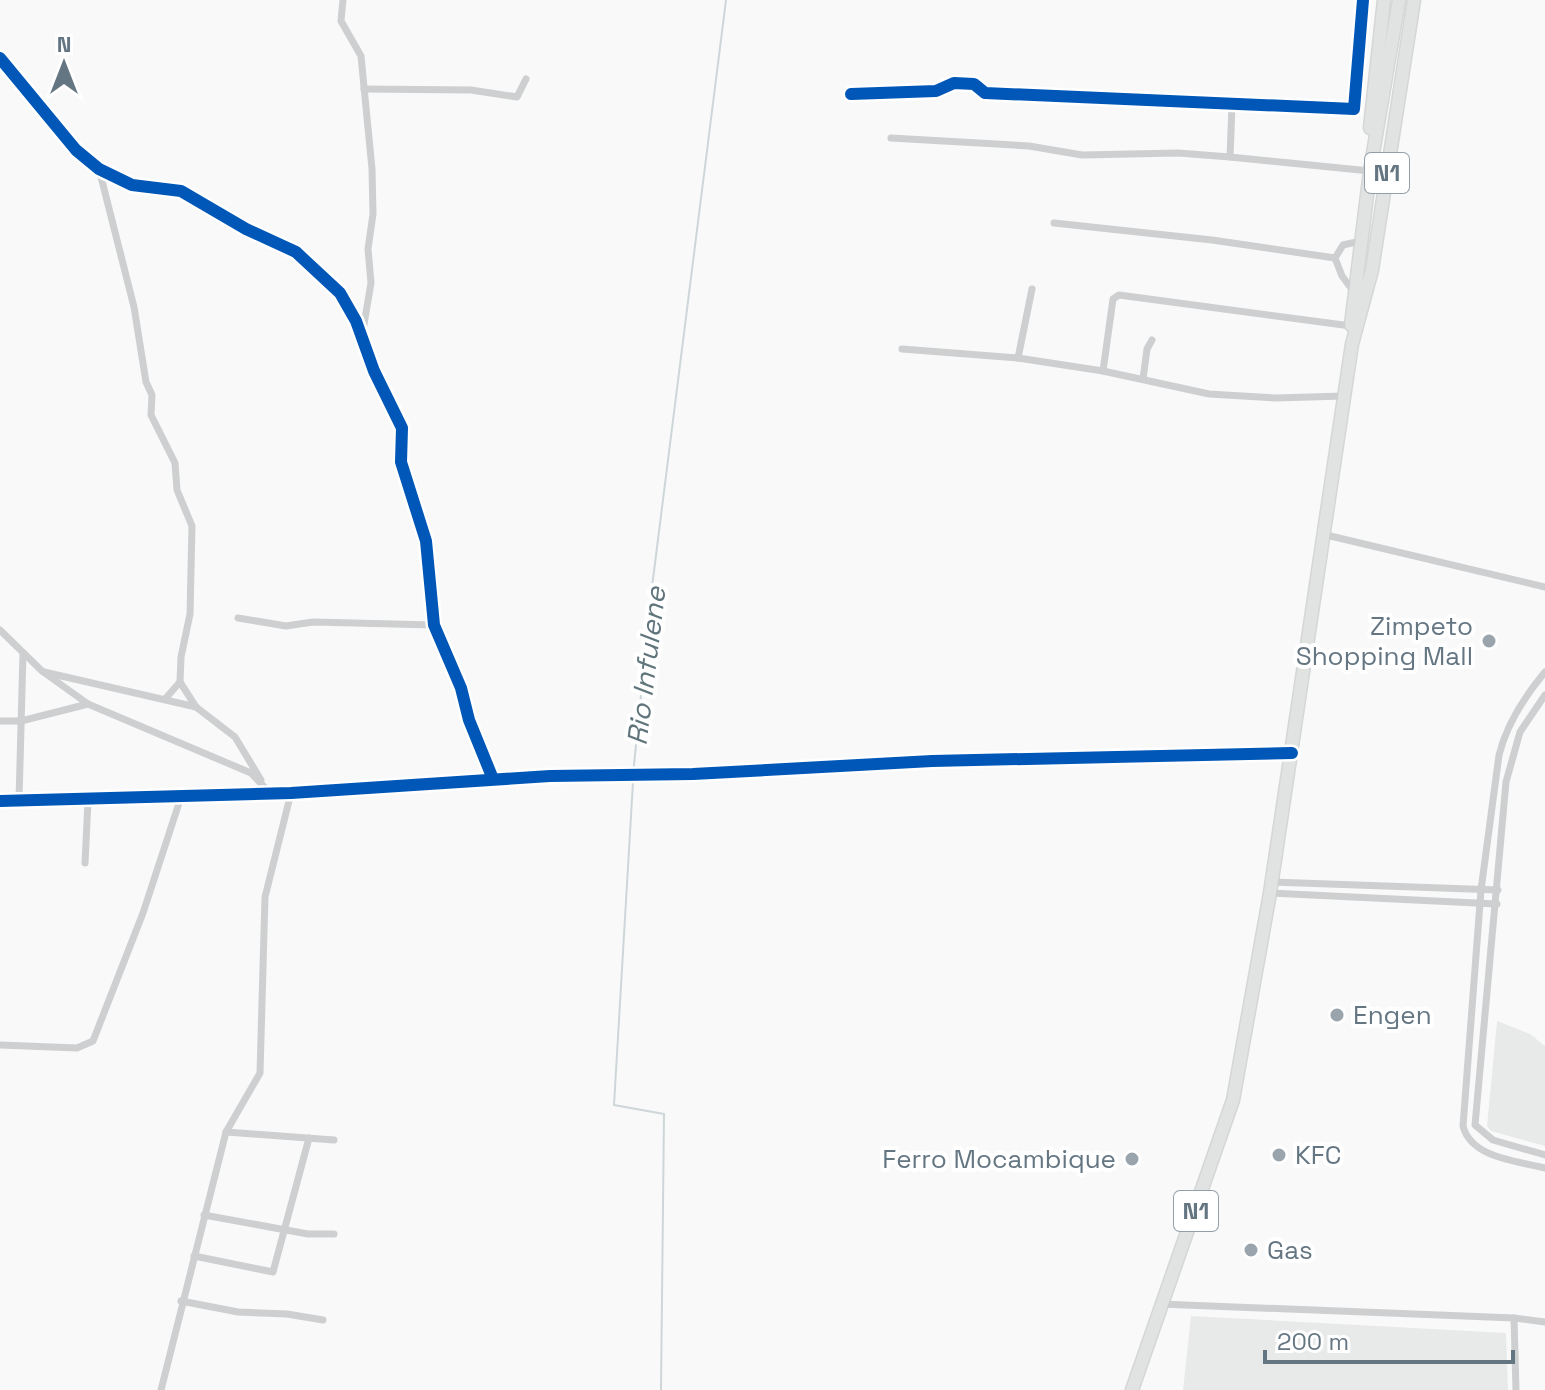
<svg xmlns="http://www.w3.org/2000/svg" width="1545" height="1390" viewBox="0 0 1545 1390" font-family="'Space Grotesk',sans-serif">
<style>
.built{fill:#e8e9e9}
.lines{fill:none;stroke-linecap:round;stroke-linejoin:round}
.stream{stroke:#ced6d9;stroke-width:2}
.trunk-casing{stroke:#d5d6d6;stroke-width:15}
.minor{stroke:#cecfd0;stroke-width:7}
.trunk{stroke:#e1e2e2;stroke-width:12}
.cycleway-casing{stroke:#fff;stroke-width:17}
.cycleway{stroke:#0057b8;stroke-width:12}
.poi-dot{fill:#99a4ac;stroke:#fff;stroke-width:3}
.labels{text-anchor:middle;stroke-width:8;stroke-linejoin:round;paint-order:stroke}
.shield{fill:#fff;stroke:#939fa8;stroke-width:2}
.shield-label{font-size:24px;font-weight:bold;fill:#657683}
.poi-label{font-size:26px;fill:#657683;stroke:#fff;text-anchor:start}
.water-label{font-size:28px;font-style:italic;fill:#60757c;stroke:#fff}
</style>
<rect width="100%" height="100%" fill="#f9f9f9"/>
<g class="built">
<polygon points="1497,1021 1530,1034 1545,1046 1545,1146 1491,1131 1487,1126"/>
<polygon points="1191,1316 1506,1333 1508,1390 1183,1390"/>
</g>
<g class="lines">
<polyline class="stream" points="661,1390 664,1114 614,1105 634,765 652,587 726,0"/>
<g class="trunk-casing">
<g id="trunk">
<polyline points="1370,128 1384,0"/>
<polyline points="1351,325 1370,171 1399,0"/>
<polyline points="1132,1390 1233,1100 1270,893 1352,344 1372,270 1414,0"/>
</g>
</g>
<g class="minor">
<polyline points="343,0 341,21 361,56 372,169 373,214 368,249 371,283 362,336"/>
<polyline points="0,58 76,150 99,169 132,185 181,191 246,229 296,252 340,293 356,321 374,371 402,428 401,462 426,541 434,625 461,688 469,720 493,779"/>
<polyline points="364,89 471,90 517,97 526,79"/>
<polyline points="851,94 936,91 954,83 974,84 985,93 1354,109 1363,0"/>
<polyline points="1232,105 1230,157 1370,171"/>
<polyline points="891,138 1029,146 1082,155 1178,153 1230,157"/>
<polyline points="99,169 134,307 146,382 152,395 151,415 175,463 177,490 192,526 190,614 181,657 180,682 196,707 235,737 261,780"/>
<polyline points="1054,223 1212,240 1335,258"/>
<polyline points="1354,292 1342,276 1335,258 1343,245 1361,241"/>
<polyline points="902,349 1018,358 1103,371 1209,394 1276,398 1344,396"/>
<polyline points="1018,358 1032,289"/>
<polyline points="1103,371 1113,299 1119,295 1351,326"/>
<polyline points="1143,379 1147,349 1152,340"/>
<polyline points="1322,534 1545,587"/>
<polyline points="238,618 286,626 313,622 434,625"/>
<polyline points="0,630 42,671 88,704 251,773 270,793"/>
<polyline points="44,672 196,707"/>
<path d="M1545 672C1524 697 1507 723 1499 755L1481 890 1463 1126C1471 1158 1517 1161 1545 1168"/>
<polyline points="1545,695 1520,732 1506,782 1475,1125 1493,1140 1545,1155"/>
<polyline points="165,699 180,682"/>
<polyline points="0,721 21,721 88,704"/>
<polyline points="19,800 23,653"/>
<polyline points="0,801 291,793 550,776 693,774 932,761 1292,753"/>
<polyline points="85,863 88,801"/>
<polyline points="1272,882 1498,890"/>
<polyline points="1270,893 1497,904"/>
<polyline points="0,1045 77,1048 93,1041 143,913 181,797"/>
<polyline points="226,1132 334,1140"/>
<polyline points="204,1215 308,1234 334,1234"/>
<polyline points="194,1256 273,1272 309,1138"/>
<polyline points="181,1301 238,1312 287,1314 323,1320"/>
<polyline points="1160,1304 1514,1318 1545,1322"/>
<polyline points="1514,1318 1516,1390"/>
<polyline points="161,1390 226,1132 260,1073 265,897 291,793"/>
</g>
<use href="#trunk" class="trunk"/>
<g class="cycleway-casing">
<g id="cycleway">
<polyline points="0,58 76,150 99,169 132,185 181,191 246,229 296,252 340,293 356,321 374,371 402,428 401,462 426,541 434,625 461,688 469,720 493,779"/>
<polyline points="851,94 936,91 954,83 974,84 985,93 1354,109 1363,0"/>
<polyline points="0,801 291,793 550,776 693,774 932,761 1292,753"/>
</g>
</g>
<use href="#cycleway" class="cycleway"/>
</g>
<g class="poi-dot">
<circle cx="1489" cy="641" r="8"/>
<circle cx="1337" cy="1015" r="8"/>
<circle cx="1279" cy="1155" r="8"/>
<circle cx="1132" cy="1159" r="8"/>
<circle cx="1251" cy="1250" r="8"/>
</g>
<g class="labels">
<g class="shield">
<rect x="1365" y="153" width="44" height="40" rx="6"/>
<rect x="1174" y="1191" width="44" height="40" rx="6"/>
</g>
<g class="shield-label">
<text x="1387" y="181">N1</text>
<text x="1196" y="1219">N1</text>
</g>
<g class="poi-label">
<text x="1473" y="635" text-anchor="end">Zimpeto<tspan x="1473" dy="30">Shopping Mall</tspan></text>
<text x="1353" y="1024">Engen</text>
<text x="1295" y="1164">KFC</text>
<text x="1116" y="1168" text-anchor="end">Ferro Mocambique</text>
<text x="1267" y="1259">Gas</text>
</g>
<g class="water-label">
<text transform="translate(646 666) rotate(-83)" y="10">Rio Infulene</text>
</g>
</g>
<g transform="translate(64 64)" stroke="#ffffff" stroke-width="6" paint-order="stroke">
<path d="M0-6L14 30L0 20L-14 30Z" fill="#657683"/>
<text y="-12" font-size="22" font-weight="bold" text-anchor="middle" fill="#657683">N</text>
</g>
<path d="M1265 1350v12h248v-12" fill="none" stroke="#657683" stroke-width="4"/>
<text x="1277" y="1350" font-size="24" fill="#657683" stroke="#ffffff" stroke-width="6" paint-order="stroke">200 m</text>
</svg>
